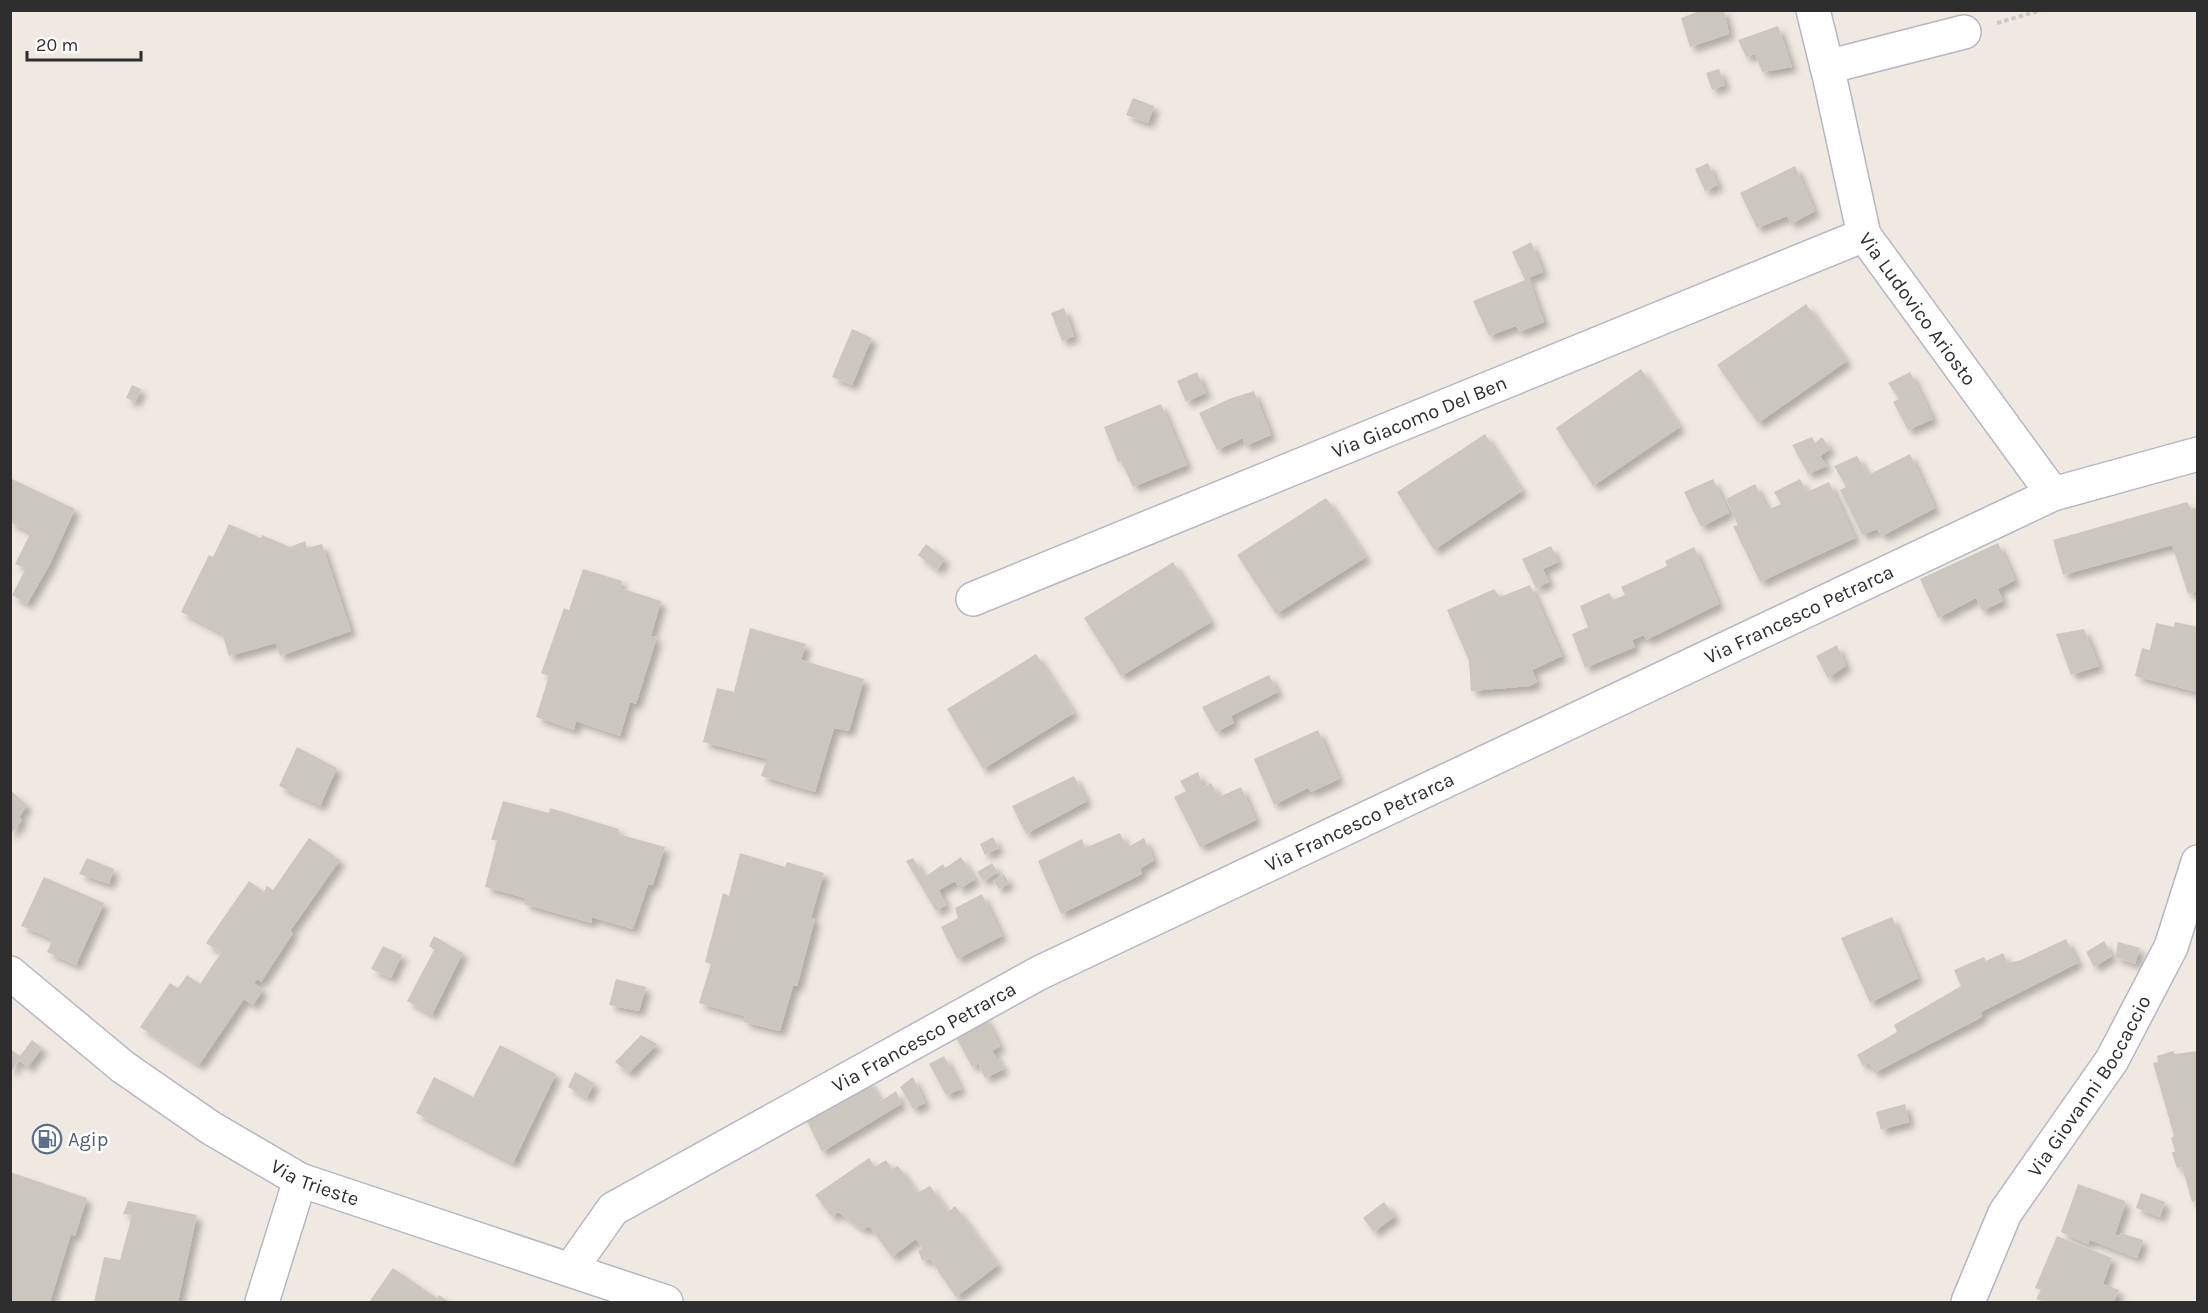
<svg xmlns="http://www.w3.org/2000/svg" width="2208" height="1313" viewBox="0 0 2208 1313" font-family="Karla,sans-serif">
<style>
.building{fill:#cbc7bf;filter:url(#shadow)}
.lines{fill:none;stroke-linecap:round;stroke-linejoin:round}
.minor-casing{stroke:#b4b7c1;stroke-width:36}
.tertiary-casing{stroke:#b4b7c1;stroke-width:36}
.path{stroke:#c9c9c9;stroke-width:4;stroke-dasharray:4.5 3;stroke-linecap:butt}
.minor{stroke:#fff;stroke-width:33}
.tertiary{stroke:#fff;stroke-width:33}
.labels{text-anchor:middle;stroke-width:5;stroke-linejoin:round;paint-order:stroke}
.street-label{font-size:20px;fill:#2e2e2e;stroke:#fff}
.service-label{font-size:20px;fill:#4e5e75;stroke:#fff;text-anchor:start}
</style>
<defs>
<filter id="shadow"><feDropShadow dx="5.5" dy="5.5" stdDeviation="3" flood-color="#0004"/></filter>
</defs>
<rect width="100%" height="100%" fill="#efe9e1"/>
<g class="building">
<polygon points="1702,10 1724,10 1729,34 1690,47 1681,18"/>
<polygon points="1778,26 1792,67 1762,72 1755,54 1746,57 1738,40"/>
<polygon points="1719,69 1725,85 1712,90 1706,73"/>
<polygon points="1133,98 1154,106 1148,123 1126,115"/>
<polygon points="1708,163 1718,185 1705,191 1695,169"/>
<polygon points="1795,166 1815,211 1791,224 1787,216 1757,228 1740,193"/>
<polygon points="1531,242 1543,272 1528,278 1544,322 1519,332 1516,326 1489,336 1473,301 1525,280 1512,252"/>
<polygon points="1806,304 1847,361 1758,423 1717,365"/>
<polygon points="1064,308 1074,336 1062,341 1051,313"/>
<polygon points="852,329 872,338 852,385 832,377"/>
<polygon points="1641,369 1680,427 1593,486 1556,428"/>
<polygon points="1197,372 1206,393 1186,402 1177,381"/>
<polygon points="1910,372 1933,419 1908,430 1893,402 1899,399 1888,383"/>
<polygon points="132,385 141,389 135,402 126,398"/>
<polygon points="1254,391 1271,435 1245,446 1243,438 1217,450 1199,413 1229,399"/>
<polygon points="1161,404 1187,465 1133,487 1121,461 1118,462 1104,427"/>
<polygon points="1485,434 1522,491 1434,550 1397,492"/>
<polygon points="1812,437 1815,443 1822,437 1830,449 1820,456 1827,466 1808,474 1792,445"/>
<polygon points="1910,454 1935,508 1882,536 1877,529 1862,535 1840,490 1846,487 1834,466 1857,456 1868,475"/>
<polygon points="10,478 75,509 50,564 27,604 12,595 26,568 15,564 31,532 10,522"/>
<polygon points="1713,479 1729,513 1701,527 1684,492"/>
<polygon points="1800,479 1807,492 1829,482 1855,538 1760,582 1733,526 1738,525 1726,499 1755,484 1768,510 1781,504 1774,492"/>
<polygon points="1326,498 1366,557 1276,614 1237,555"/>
<polygon points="2187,502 2191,509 2198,507 2198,591 2188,594 2172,545 2063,575 2053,540"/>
<polygon points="229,524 261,538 262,535 290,547 305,541 307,548 322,544 351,631 280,656 276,643 229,656 222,633 181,612 209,555 213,557"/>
<polygon points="1998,543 2015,580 1998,589 2003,601 1982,611 1976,598 1938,618 1920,579"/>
<polygon points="926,544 945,559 937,570 918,555"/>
<polygon points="1551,546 1558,562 1543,569 1549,582 1536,588 1522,559"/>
<polygon points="1694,547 1719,604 1646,640 1644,635 1632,640 1635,647 1585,668 1572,634 1588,627 1580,606 1609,593 1613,600 1625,595 1621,587 1667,566 1665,561"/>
<polygon points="1173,562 1211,622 1121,676 1084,618"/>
<polygon points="583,569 622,581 620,588 661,601 651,636 657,637 636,704 630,702 620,736 576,721 574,730 536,717 549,676 541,673 564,608 569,610"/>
<polygon points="1530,585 1562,656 1532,670 1537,682 1530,686 1471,691 1469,661 1447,610 1494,589 1500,597"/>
<polygon points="2175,622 2198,627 2197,692 2135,676 2142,648 2150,650 2156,623 2174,627"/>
<polygon points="750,628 806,644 801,660 864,679 849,731 834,728 815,792 761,776 767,759 703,742 717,688 734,692"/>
<polygon points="2084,629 2099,666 2071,675 2056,634"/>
<polygon points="1837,645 1846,666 1828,678 1816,656"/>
<polygon points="1036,654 1074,713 983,769 947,709"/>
<polygon points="1269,675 1278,692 1231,716 1234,723 1216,732 1202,707"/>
<polygon points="1318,730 1339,779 1311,792 1308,788 1274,805 1254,759"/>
<polygon points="297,747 337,768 320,806 279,786"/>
<polygon points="1198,772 1203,787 1211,783 1219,797 1241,787 1256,820 1200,847 1174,797 1186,791 1180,781"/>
<polygon points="1074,776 1087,801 1026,834 1012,806"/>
<polygon points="10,790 27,805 19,817 22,820 10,835"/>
<polygon points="503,801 549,813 550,808 619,829 618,834 665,847 653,884 648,885 633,929 591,917 592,923 524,904 526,898 485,887 497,840 491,840"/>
<polygon points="1120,833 1125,844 1128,842 1130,846 1144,838 1154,860 1140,869 1142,874 1061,914 1038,861 1082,839 1085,848"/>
<polygon points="993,837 999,848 985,855 980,844"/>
<polygon points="309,838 340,860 290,931 293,933 261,982 258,979 254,983 263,990 253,1005 244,999 199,1065 140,1027 170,983 178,988 187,975 200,984 221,953 206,943 249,881 264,892 267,886 273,890"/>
<polygon points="740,853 785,867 787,862 824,873 811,918 815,919 797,986 793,986 780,1031 744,1022 744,1016 699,1003 711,964 705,962 723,893 729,896"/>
<polygon points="961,857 975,879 960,889 955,881 939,890 946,905 936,911 906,861 913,858 925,877 943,864 945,868"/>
<polygon points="87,858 114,869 109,884 79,874"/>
<polygon points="992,863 998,872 983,881 977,872"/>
<polygon points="1004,874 1009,883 999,889 993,881"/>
<polygon points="44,877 104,903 76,965 47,952 53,939 21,926"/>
<polygon points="982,894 1002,936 957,959 941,927 958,918 955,908"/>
<polygon points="1892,917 1918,978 1870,1003 1841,938"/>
<polygon points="434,936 463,953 432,1015 407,1001 434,950 429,946"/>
<polygon points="2066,939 2078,963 1981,1012 1982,1017 1874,1073 1869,1063 1863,1066 1857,1055 1897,1032 1894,1025 1961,986 1954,970 1984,957 1986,961 2003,953 2008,963 2021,960"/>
<polygon points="2104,941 2112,956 2094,967 2086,952"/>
<polygon points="2118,942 2140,948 2135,964 2115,957"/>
<polygon points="383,946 402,955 391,978 371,969"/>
<polygon points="616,979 646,987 639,1011 609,1005"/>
<polygon points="984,1015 1000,1046 992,1051 1004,1069 985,1078 978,1063 972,1067 953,1032"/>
<polygon points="641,1035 657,1044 629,1073 615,1062"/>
<polygon points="32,1040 42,1048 28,1067 19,1060 10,1073 10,1049 20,1056"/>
<polygon points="500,1045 556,1074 513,1163 416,1113 434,1077 473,1097"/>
<polygon points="2173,1051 2175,1054 2198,1051 2198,1207 2195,1201 2192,1202 2182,1167 2177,1168 2172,1153 2175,1151 2171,1138 2174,1136 2153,1063 2158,1062 2157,1056"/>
<polygon points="944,1056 961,1089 946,1095 929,1064"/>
<polygon points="575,1072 594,1083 587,1098 568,1087"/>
<polygon points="913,1077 925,1103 913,1109 900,1087"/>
<polygon points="867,1079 881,1101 896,1091 901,1104 822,1152 802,1111"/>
<polygon points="1905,1104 1909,1122 1881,1130 1876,1112"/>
<polygon points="869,1158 875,1167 886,1160 892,1169 898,1166 917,1193 930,1186 948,1212 955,1206 998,1265 956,1297 930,1259 922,1260 918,1251 922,1248 916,1239 892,1257 869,1226 863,1230 838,1212 832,1217 815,1195"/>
<polygon points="10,1172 87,1198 75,1236 71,1234 50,1302 10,1302"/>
<polygon points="2078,1184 2125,1201 2124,1208 2115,1235 2120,1236 2121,1233 2143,1240 2137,1258 2090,1240 2088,1244 2061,1232"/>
<polygon points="2141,1193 2165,1202 2160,1217 2136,1208"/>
<polygon points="128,1201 197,1215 178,1302 94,1302 104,1257 120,1260 132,1215 123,1214"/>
<polygon points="1384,1202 1395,1216 1374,1232 1363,1218"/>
<polygon points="2057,1236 2112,1258 2103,1284 2119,1290 2114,1302 2072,1302 2066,1300 2065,1302 2045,1302 2036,1299 2041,1290 2035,1288"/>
<polygon points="393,1268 437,1298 439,1295 449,1302 369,1302"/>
</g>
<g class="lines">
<g class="minor-casing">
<g id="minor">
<path id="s1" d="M1813 10 1830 79 1864 235 2053 494"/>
<polyline points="1827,67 1964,32"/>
<path id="s2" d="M973 599 1864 235"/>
<path id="s3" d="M570 1270 613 1209 1039 973 2053 494 2198 454"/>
<polyline points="262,1302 300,1180"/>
<path id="s4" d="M1968 1302 2005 1213 2112 1060 2171 947 2198 862"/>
</g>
</g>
<g class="tertiary-casing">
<g id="tertiary">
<path id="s5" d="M10 973 123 1067 211 1128 300 1180 666 1302"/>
</g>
</g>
<polyline class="path" points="1997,23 2042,10"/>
<use href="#minor" class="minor"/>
<use href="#tertiary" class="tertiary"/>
</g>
<defs>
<g id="fuel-ring" transform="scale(1.5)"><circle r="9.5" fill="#fff" stroke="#5c6f8a" stroke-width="1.5"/><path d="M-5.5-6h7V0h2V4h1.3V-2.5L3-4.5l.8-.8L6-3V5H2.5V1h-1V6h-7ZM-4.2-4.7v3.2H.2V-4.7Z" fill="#5c6f8a"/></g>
</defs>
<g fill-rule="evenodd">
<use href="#fuel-ring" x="47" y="1139"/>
</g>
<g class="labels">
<g class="street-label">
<text dy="7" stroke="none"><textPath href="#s1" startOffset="322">Via Ludovico Ariosto</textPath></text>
<text dy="7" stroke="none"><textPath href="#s2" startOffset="482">Via Giacomo Del Ben</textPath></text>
<text dy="7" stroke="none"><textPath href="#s3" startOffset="1402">Via Francesco Petrarca</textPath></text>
<text dy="7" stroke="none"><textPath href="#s3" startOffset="916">Via Francesco Petrarca</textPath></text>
<text dy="7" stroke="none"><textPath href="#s3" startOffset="430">Via Francesco Petrarca</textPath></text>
<text dy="7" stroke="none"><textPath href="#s4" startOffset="249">Via Giovanni Boccaccio</textPath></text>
<text dy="7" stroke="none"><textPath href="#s5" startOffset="372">Via Trieste</textPath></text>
</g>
<g class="service-label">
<text x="68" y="1146">Agip</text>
</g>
</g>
<rect width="2208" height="1313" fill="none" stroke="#2e2e2e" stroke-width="24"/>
<path d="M27 51v9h114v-9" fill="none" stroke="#2e2e2e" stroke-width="3"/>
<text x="36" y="51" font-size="18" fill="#2e2e2e" stroke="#ffffff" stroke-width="4.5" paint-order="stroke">20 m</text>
</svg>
